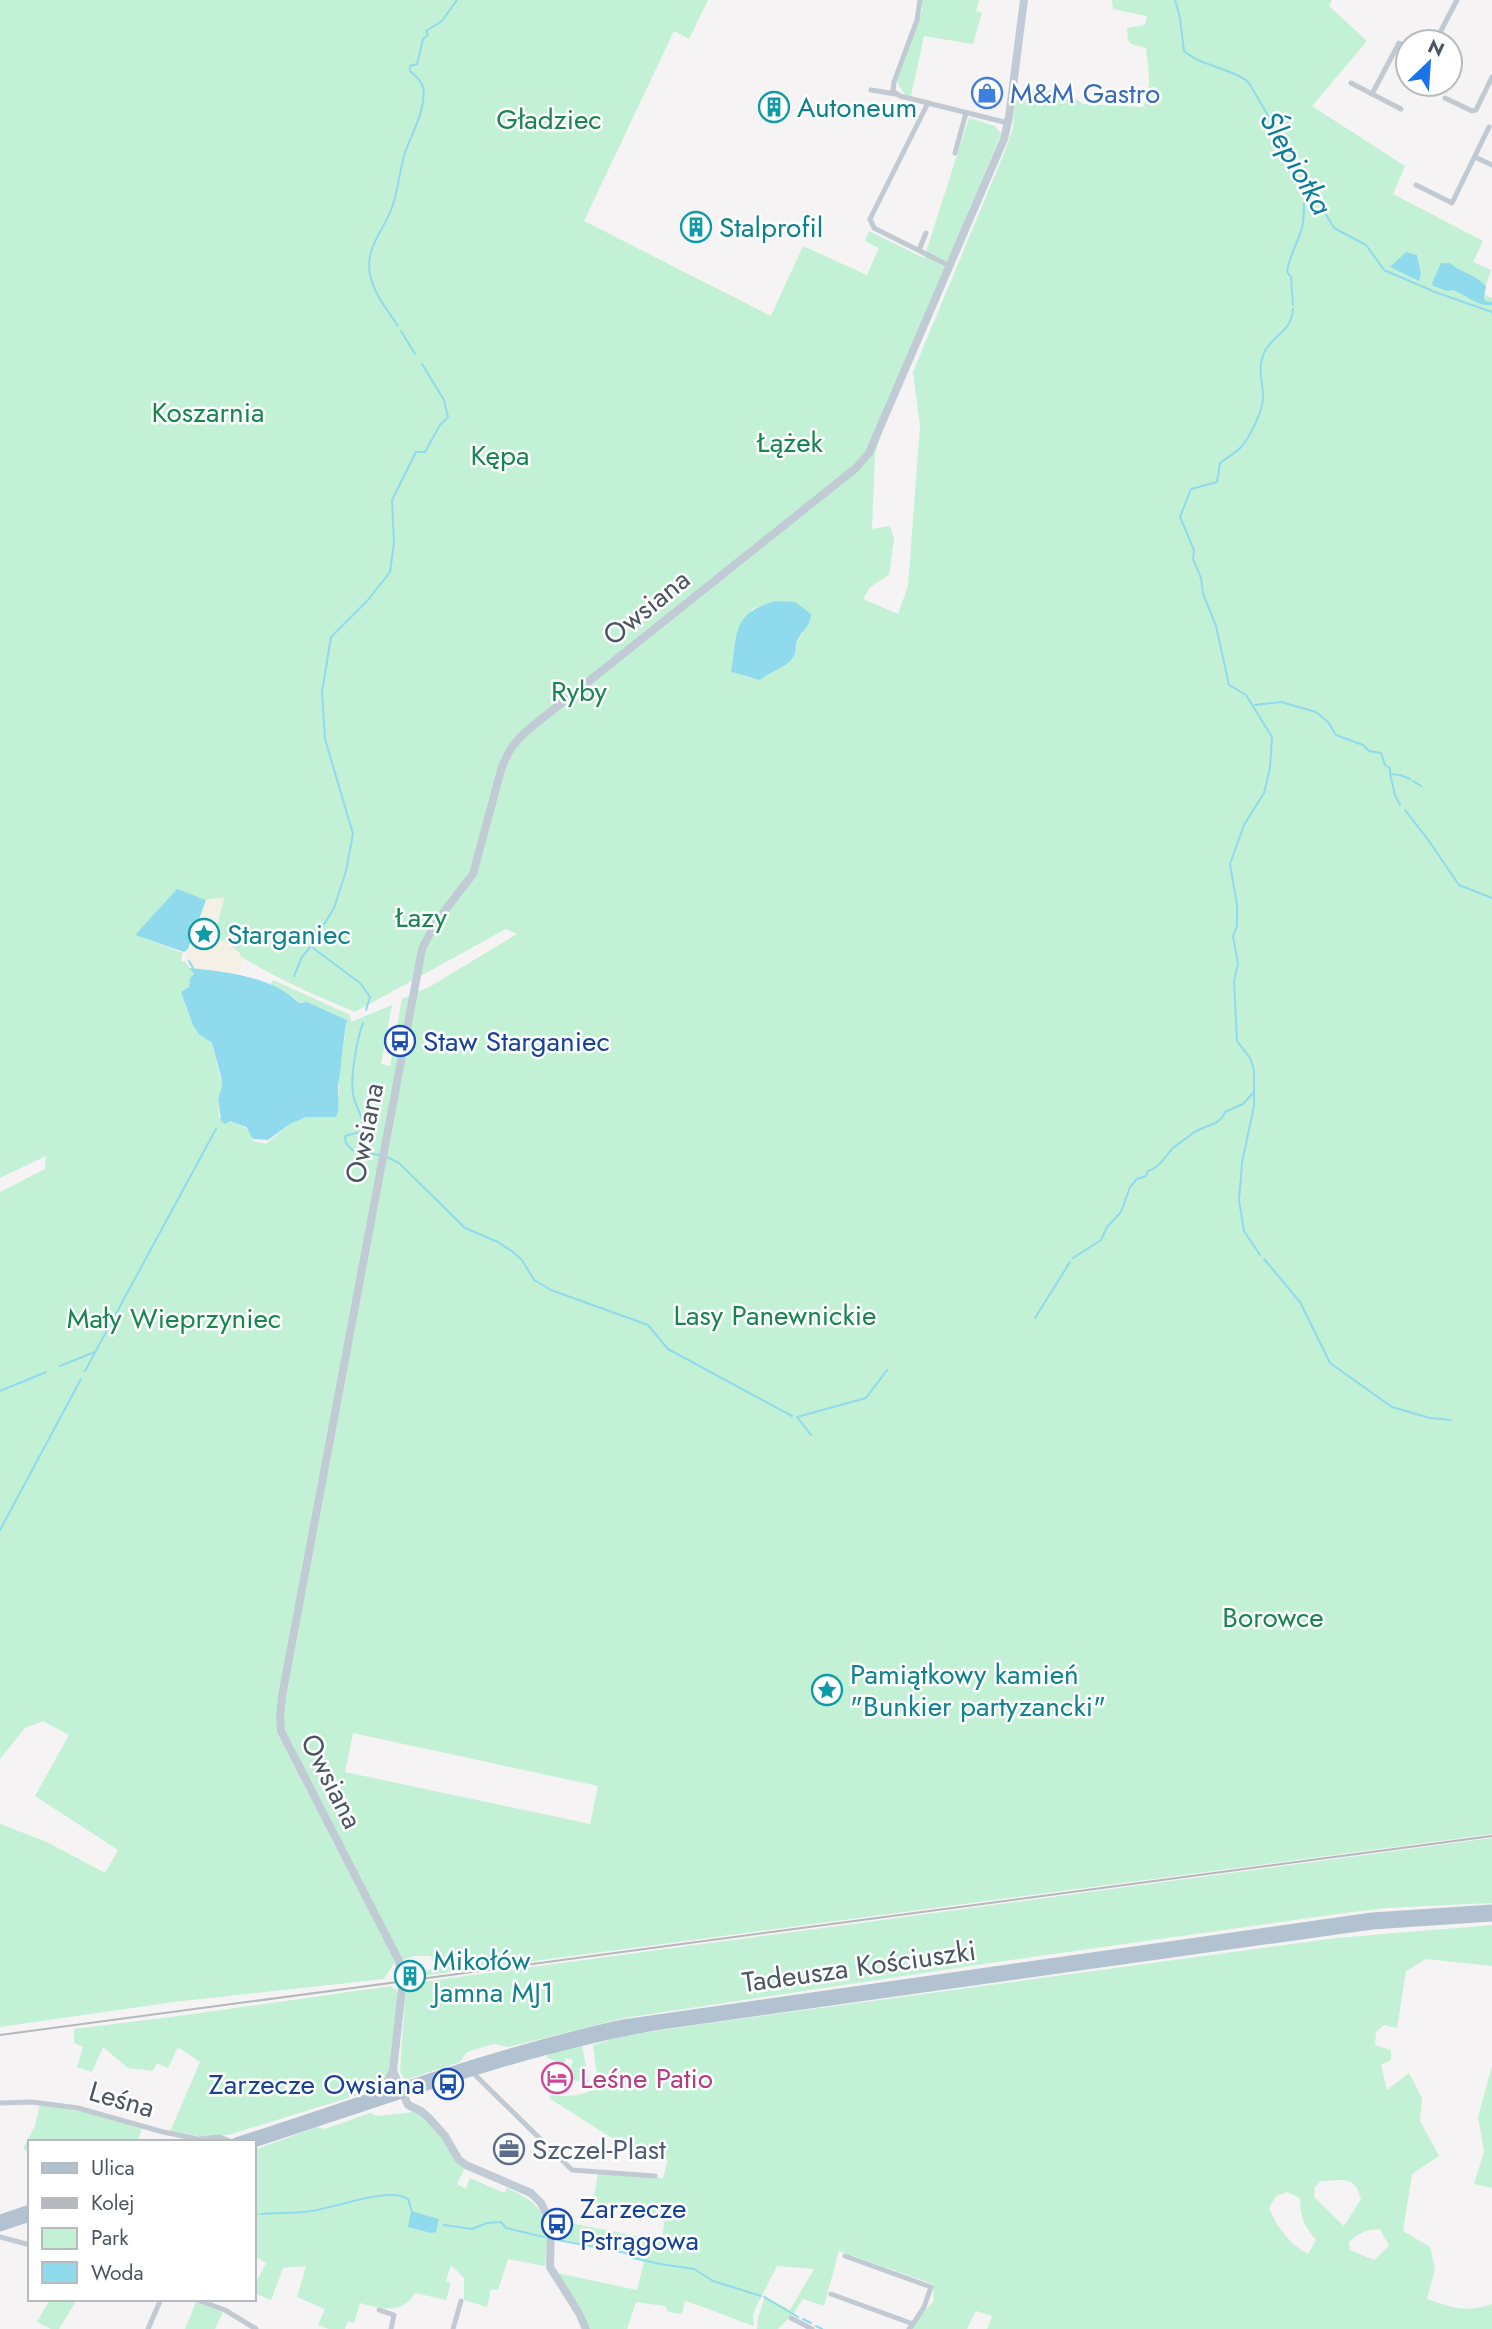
<svg xmlns="http://www.w3.org/2000/svg" width="1492" height="2329" viewBox="0 0 1492 2329" font-family="Jost,sans-serif">
<style>
.green{fill:#c3f1d5;fill-rule:evenodd}
.sand{fill:#f5f0e5}
.water{fill:#90daee}
.lines{fill:none;stroke-linecap:round;stroke-linejoin:round}
.stream{stroke:#90daee;stroke-width:2}
.street{stroke:#c1cad2;stroke-width:5}
.secondary{stroke:#c1cbd6;stroke-width:8}
.primary{stroke:#b3c2d1;stroke-width:9}
.rail{stroke:#b5b8bd;stroke-width:2}
.labels{text-anchor:middle;stroke-width:5;stroke-linejoin:round;paint-order:stroke}
.shop-label{font-size:28px;fill:#366cbe;stroke:#fff;text-anchor:start}
.culture-label{font-size:28px;fill:#0d838f;stroke:#fff;text-anchor:start}
.park-label{font-size:28px;fill:#17864f;stroke:#fff}
.street-label{font-size:28px;fill:#4a5661;stroke:#fff}
.transit-label{font-size:28px;fill:#164399;stroke:#fff;text-anchor:start}
.hotel-label{font-size:28px;fill:#b23c85;stroke:#fff;text-anchor:start}
.service-label{font-size:28px;fill:#4e5e75;stroke:#fff;text-anchor:start}
.water-label{font-size:30px;font-style:italic;fill:#0c7c9b;stroke:#fff}
</style>
<rect width="100%" height="100%" fill="#f5f3f3"/>
<g class="green">
<path d="M0 0H708L689 39 674 31 584 221 771 316 803 246 867 275 879 248 865 241 869 231 924 258 969 118 995 126 1001 134 897 383 875 454 872 529 890 526 894 539 889 575 870 587 863 599 898 614 908 586 920 426 913 372 1005 151 1013 128 1016 91 1025 89 1066 92 1083 104 1143 107C1153 90 1148 67 1146 48L1131 44 1128 40 1127 28 1145 25 1147 16 1113 9 1112 0H1332L1329 6 1367 41 1312 106 1405 166 1393 194 1483 241 1473 262 1491 270 1483 294 1492 298V1834L413 1977 412 1974 434 1969 431 1956H415L395 1962 384 1979 173 2002 0 2027V1824L47 1842 105 1873 118 1850 35 1796 69 1735 43 1721 25 1728 0 1759V1192L45 1169 46 1156 0 1178ZM775 601 803 632 798 639 795 655 785 665 751 678 731 672 752 609ZM177 890 206 900 224 899 214 936 217 941C260 971 307 992 355 1012L506 929 517 934 431 986 402 999 390 1066 381 1064 392 1005 351 1022 350 1015 273 980 270 985 294 997 299 1003 307 1002 347 1020 339 1078V1106L336 1117H306L290 1124 266 1144 253 1141C251 1125 233 1122 219 1118L218 1099 222 1086 212 1043 199 1033 186 1007 194 974 187 962 181 961 183 953 135 935ZM353 1733 598 1786 590 1824 345 1772Z"/>
<polygon points="922,0 979,0 976,11 982,13 973,44 924,36 911,96 906,96 897,82 922,10"/>
<polygon points="1492,1838 1492,1903 1385,1908 1337,1914 997,1962 624,2018 508,2047 494,2044 467,2052 460,2062 405,2080 400,2072 406,1984"/>
<path d="M1492 1925V1966L1426 1959 1406 1971 1397 2028 1384 2025 1376 2032 1375 2045 1391 2050V2060L1381 2065 1387 2090 1409 2073 1422 2098 1420 2121 1439 2156 1412 2174 1403 2231 1430 2247 1435 2269 1427 2299C1453 2308 1465 2313 1492 2304V2329H987L992 2316 976 2311 967 2329H912L919 2316 934 2301 933 2284 839 2251 824 2306 803 2299 794 2313 778 2329H757L758 2318 765 2296 790 2310 814 2269 777 2266 755 2309 753 2316 754 2326C730 2318 709 2308 685 2301L682 2314 668 2312 665 2306 636 2302 627 2329H589L583 2311 557 2273 637 2290 644 2262 626 2252 556 2238 560 2221 662 2241 665 2215 593 2202 598 2174 663 2178 668 2159H648L637 2154 549 2098 551 2095C567 2097 589 2097 598 2083L593 2045 627 2035 718 2022 1336 1938ZM1341 2180C1355 2181 1357 2186 1361 2199L1344 2226 1314 2197 1315 2187 1321 2181ZM1287 2192 1300 2198C1300 2216 1304 2226 1316 2240L1308 2254C1290 2244 1277 2228 1269 2208L1276 2196ZM1380 2229 1389 2246 1374 2260 1350 2250 1349 2242C1361 2232 1364 2230 1380 2229Z"/>
<polygon points="391,1986 398,1992 390,2069 377,2089 228,2135 201,2136 170,2132 200,2062 178,2047 168,2068 157,2063 153,2071 128,2068 103,2047 92,2072 77,2067 83,2047 74,2043 74,2029 186,2015"/>
<polygon points="582,2045 589,2082 586,2084 569,2078 573,2060 566,2058 564,2064 547,2058 548,2054"/>
<polygon points="1492,2066 1492,2188 1474,2184 1484,2152 1478,2117"/>
<polygon points="40,2104 90,2113 142,2129 137,2142 30,2142 30,2153 23,2149 35,2126"/>
<path d="M413 2112 422 2114 447 2143 464 2170 457 2184 466 2189 470 2178 504 2193 507 2188C534 2201 549 2210 547 2243 547 2251 545 2258 545 2266L508 2259 498 2290 491 2289 487 2307 464 2300V2278L451 2265 446 2281 451 2283 446 2300 415 2293C402 2315 381 2309 360 2303L354 2323 348 2321 345 2329H329L318 2325 325 2309 297 2297 306 2266 283 2268 271 2300 254 2293V2286L266 2263 254 2256V2150L317 2127 325 2129 370 2113 377 2116Z"/>
<polygon points="50,2299 68,2299 75,2303 59,2329 51,2329 37,2322"/>
<polygon points="196,2302 223,2312 215,2329 185,2329"/>
</g>
<polygon class="sand" points="217,898 224,898 214,939 225,941 240,953 242,965 238,973 189,968 185,961 206,900"/>
<g class="water">
<polygon points="1406,252 1417,255 1421,274 1419,281 1390,267"/>
<path d="M1441 263H1450C1460 273 1479 275 1486 287L1484 297 1485 301 1492 302V305C1478 307 1466 295 1453 290L1447 291 1433 286 1432 283Z"/>
<path d="M775 601 795 602 811 614C810 627 803 629 798 639 795 644 797 651 794 656 787 668 770 671 760 680L731 672C738 632 731 614 775 601Z"/>
<polygon points="177,889 206,900 188,949 184,952 135,935"/>
<path d="M189 968C227 972 271 976 299 1003L307 1002 347 1020C343 1040 342 1061 339 1080 336 1092 342 1105 336 1117H306L290 1124 268 1140 253 1139 246 1127 230 1121 225 1124 221 1121 218 1099 222 1086 221 1077 212 1043 199 1034 193 1025 181 992 189 987 190 978 194 974Z"/>
<polygon points="411,2211 439,2219 436,2232 431,2233 408,2227"/>
</g>
<g class="lines">
<g class="stream">
<path d="M1175 0 1180 18 1184 51C1202 67 1233 68 1249 83L1334 228 1366 245 1384 270 1435 292 1492 312"/>
<path d="M1293 305 1291 277 1287 272C1289 255 1300 240 1303 223 1305 209 1301 202 1310 190"/>
<path d="M398 326C388 311 374 294 370 275 365 248 382 233 391 210 398 193 399 172 405 153 411 134 427 109 423 87 421 80 415 75 410 71V66L417 64 423 39 428 35 426 31 442 21 457 0"/>
<polyline points="401,331 415,354"/>
<polyline points="1255,705 1281,702 1316,712 1328,722 1336,735 1363,745 1369,751 1381,753 1385,765 1390,768 1390,774 1400,775 1410,779"/>
<polyline points="1390,774 1395,795 1400,805"/>
<polyline points="1413,781 1421,786"/>
<polyline points="1405,810 1429,841 1459,885 1492,898"/>
<polyline points="313,948 360,983 370,997 366,1010"/>
<polyline points="189,961 193,968"/>
<polyline points="294,976 302,957 311,946 334,908 346,871 353,834 325,739 322,692 331,637 368,600 390,572 394,542 392,500 416,452 425,452 440,425 448,417 444,400 422,364"/>
<path d="M362 1152 352 1150 346 1143 345 1136 363 1131C365 1118 355 1107 353 1094 350 1077 357 1039 363 1023"/>
<polyline points="369,1153 379,1155"/>
<polyline points="387,1157 399,1163 465,1228 498,1242 513,1252 522,1260 534,1280 551,1290 648,1325 668,1349 792,1416"/>
<path d="M1260 1255 1244 1231 1239 1200 1242 1163 1254 1106V1070L1250 1058 1237 1041 1234 981 1238 964 1233 936 1237 926V905L1230 864 1244 825 1264 793 1270 768 1272 737 1246 695 1229 685 1216 626 1203 594 1201 578 1193 559 1194 550 1180 517 1191 489 1217 482 1220 463C1227 458 1237 452 1242 446 1250 437 1264 408 1263 396 1263 381 1257 368 1264 353 1271 336 1292 332 1293 309"/>
<path d="M1073 1258 1101 1240 1107 1227 1121 1212 1130 1187 1137 1179 1146 1176 1148 1171C1160 1167 1164 1158 1172 1149 1175 1146 1188 1137 1193 1133 1204 1125 1220 1126 1225 1112L1243 1104 1253 1093"/>
<polyline points="1264,1259 1300,1302 1330,1363 1392,1407 1430,1418"/>
<polyline points="1035,1318 1070,1262"/>
<polyline points="60,1366 95,1352"/>
<polyline points="85,1371 216,1129"/>
<polyline points="0,1391 46,1372"/>
<polyline points="1431,1418 1451,1420"/>
<polyline points="811,1435 797,1417 866,1398 887,1370"/>
<polyline points="0,1530 81,1379"/>
<path d="M261 2214C278 2212 295 2214 311 2211 334 2208 391 2186 408 2199L412 2212"/>
<polyline points="254,2215 257,2214"/>
<polyline points="444,2225 472,2229 487,2223 501,2222 506,2228 544,2237"/>
<polyline points="558,2240 626,2253 629,2257 660,2264 694,2269 713,2281 761,2296"/>
<polyline points="764,2297 798,2317"/>
<polyline points="803,2319 811,2323"/>
<polyline points="816,2326 822,2329"/>
</g>
<g class="street">
<polyline points="920,0 917,20 894,82 893,91 900,96 928,103"/>
<polyline points="1435,42 1457,0"/>
<polyline points="1351,83 1372,94"/>
<polyline points="871,90 896,94"/>
<polyline points="1445,98 1472,111 1476,110 1492,77"/>
<polyline points="1401,109 1372,94 1399,43 1408,46"/>
<polyline points="955,153 966,113"/>
<polyline points="1475,157 1492,165"/>
<polyline points="1416,185 1452,203 1489,127"/>
<polyline points="919,250 926,233"/>
<polyline points="950,266 874,228 870,219 928,103 1008,123"/>
<polyline points="472,2072 572,2170 655,2176"/>
<polyline points="0,2103 32,2102 78,2108 163,2132 198,2139 220,2137 232,2142"/>
<polyline points="0,2237 30,2245"/>
<polyline points="845,2256 931,2287 924,2307 913,2324"/>
<polyline points="831,2294 913,2324 909,2329"/>
<polyline points="195,2299 225,2310 256,2329"/>
<polyline points="379,2310 394,2315 391,2329"/>
<polyline points="791,2318 812,2329"/>
<polyline points="148,2329 161,2299"/>
<polyline points="453,2329 461,2301"/>
</g>
<g class="secondary">
<polyline points="373,2096 387,2082 393,2071"/>
<path d="M586 2329 579 2313 550 2267 551 2224 541 2203 531 2193 466 2165 459 2160 445 2136 430 2119 421 2111 408 2105 393 2071 402 1988 399 1961 281 1731 280 1717 282 1696 422 949 436 922 473 874 501 770C507 752 515 741 529 729L856 468 869 453 1004 139 1009 117 1024 0"/>
</g>
<g class="primary">
<path d="M236 2142C365 2101 490 2053 623 2024L1372 1917 1492 1909"/>
<path d="M254 2143C386 2100 517 2051 654 2026L1372 1925 1492 1917"/>
<polyline points="0,2219 30,2209"/>
<polyline points="0,2227 30,2217"/>
</g>
<polyline class="rail" points="0,2035 1492,1836"/>
</g>
<defs>
<g id="shop-ring" transform="scale(1.575)"><circle r="9.5" fill="#fff" stroke="#3f7fe0" stroke-width="1.5"/><path d="M-5-2.5h2.3a2.7 3.5 0 0 1 5.4 0H5L5.5 6h-11ZM-1.5-2.5h3a1.5 2.3 0 0 0-3 0Z" fill="#3f7fe0"/></g>
<g id="building-ring" transform="scale(1.575)"><circle r="9.5" fill="#fff" stroke="#0f9aa8" stroke-width="1.5"/><path d="M-4-6H4V6H1V3H-1V6H-4ZM-2.5-4.3h1.7v1.8h-1.7ZM.8-4.3h1.7v1.8H.8ZM-2.5-1h1.7V.8h-1.7ZM.8-1h1.7V.8H.8Z" fill="#0f9aa8"/></g>
<g id="sight-ring" transform="scale(1.575)"><circle r="9.5" fill="#fff" stroke="#0f9aa8" stroke-width="1.5"/><path d="M0-6L1.8-2.2L6-1.7L2.9 1.2L3.7 5.4L0 3.3L-3.7 5.4L-2.9 1.2L-6-1.7L-1.8-2.2Z" fill="#0f9aa8"/></g>
<g id="bus-ring" transform="scale(1.575)"><circle r="9.5" fill="#fff" stroke="#1a4fb4" stroke-width="1.5"/><path d="M-5-6H5V4H4V6H2V4H-2V6H-4V4H-5ZM-3.5-4V0h7V-4ZM-3.5 1.2v1.5H-2V1.2ZM2 1.2v1.5H3.5V1.2Z" fill="#1a4fb4"/></g>
<g id="hotel-ring" transform="scale(1.575)"><circle r="9.5" fill="#fff" stroke="#d1479c" stroke-width="1.5"/><path d="M-6-4.5h1.5V1H6V5H4.5V3h-9V5H-6ZM-4 0a1.8 1.8 0 1 1 3.6 0ZM.5 0V-2.5h3Q6-2.5 6 0Z" fill="#d1479c"/></g>
<g id="office-ring" transform="scale(1.575)"><circle r="9.5" fill="#fff" stroke="#5c6f8a" stroke-width="1.5"/><path d="M-6-3h4V-5.5h4V-3h4V5H-6ZM-1-4.5V-3h2v-1.5ZM-6 0V1H6V0Z" fill="#5c6f8a"/></g>
</defs>
<g fill-rule="evenodd">
<use href="#shop-ring" x="987" y="93"/>
<use href="#building-ring" x="774" y="107"/>
<use href="#building-ring" x="696" y="227"/>
<use href="#sight-ring" x="204" y="934"/>
<use href="#bus-ring" x="400" y="1041"/>
<use href="#sight-ring" x="827" y="1690"/>
<use href="#building-ring" x="410" y="1976"/>
<use href="#hotel-ring" x="557" y="2078"/>
<use href="#bus-ring" x="448" y="2084"/>
<use href="#office-ring" x="509" y="2149"/>
<use href="#bus-ring" x="557" y="2224"/>
</g>
<g class="labels">
<g class="shop-label">
<text x="1010" y="103">M&amp;M Gastro</text>
</g>
<g class="culture-label">
<text x="797" y="117">Autoneum</text>
<text x="719" y="237">Stalprofil</text>
<text x="227" y="944">Starganiec</text>
<text x="850" y="1684">Pamiątkowy kamień<tspan x="850" dy="32">"Bunkier partyzancki"</tspan></text>
<text x="433" y="1970">Mikołów<tspan x="433" dy="32">Jamna MJ1</tspan></text>
</g>
<g class="park-label">
<text x="549" y="129">Gładziec</text>
<text x="208" y="422">Koszarnia</text>
<text x="790" y="452">Łążek</text>
<text x="500" y="465">Kępa</text>
<text x="579" y="701">Ryby</text>
<text x="421" y="927">Łazy</text>
<text x="775" y="1325">Lasy Panewnickie</text>
<text x="174" y="1328">Mały Wieprzyniec</text>
<text x="1273" y="1627">Borowce</text>
</g>
<g class="street-label">
<text transform="translate(646 607) rotate(-39)" y="10">Owsiana</text>
<text transform="translate(364 1133) rotate(-79)" y="10">Owsiana</text>
<text transform="translate(332 1781) rotate(63)" y="10">Owsiana</text>
<text transform="translate(859 1966) rotate(-8)" y="10">Tadeusza Kościuszki</text>
<text transform="translate(122 2099) rotate(16)" y="10">Leśna</text>
</g>
<g class="transit-label">
<text x="423" y="1051">Staw Starganiec</text>
<text x="425" y="2094" text-anchor="end">Zarzecze Owsiana</text>
<text x="580" y="2218">Zarzecze<tspan x="580" dy="32">Pstrągowa</tspan></text>
</g>
<g class="hotel-label">
<text x="580" y="2088">Leśne Patio</text>
</g>
<g class="service-label">
<text x="532" y="2159">Szczel-Plast</text>
</g>
<g class="water-label">
<text transform="translate(1296 163) rotate(60)" y="10">Ślepiotka</text>
</g>
</g>
<rect x="28" y="2140" width="228" height="161" fill="#ffffff" stroke="#b7bbc0" stroke-width="2"/>
<rect x="42" y="2163" width="35" height="10" fill="#b3c2d1" stroke="#b7bbc0" stroke-width="2"/>
<text x="91" y="2175" font-size="21" fill="#4a5661">Ulica</text>
<rect x="42" y="2198" width="35" height="10" fill="#b5b8bd" stroke="#b7bbc0" stroke-width="2"/>
<text x="91" y="2210" font-size="21" fill="#4a5661">Kolej</text>
<rect x="42" y="2228" width="35" height="21" fill="#c3f1d5" stroke="#b7bbc0" stroke-width="2"/>
<text x="91" y="2245" font-size="21" fill="#4a5661">Park</text>
<rect x="42" y="2262" width="35" height="21" fill="#90daee" stroke="#b7bbc0" stroke-width="2"/>
<text x="91" y="2280" font-size="21" fill="#4a5661">Woda</text>
<g transform="translate(1429 63) rotate(25)"><circle r="33" fill="#ffffff" stroke="#b7bbc0" stroke-width="2"/>
<path d="M0-5L12 26L0 18L-12 26Z" fill="#1a73e8"/>
<text y="-10" font-size="19" font-weight="bold" text-anchor="middle" fill="#4a5661">N</text>
</g>
</svg>
